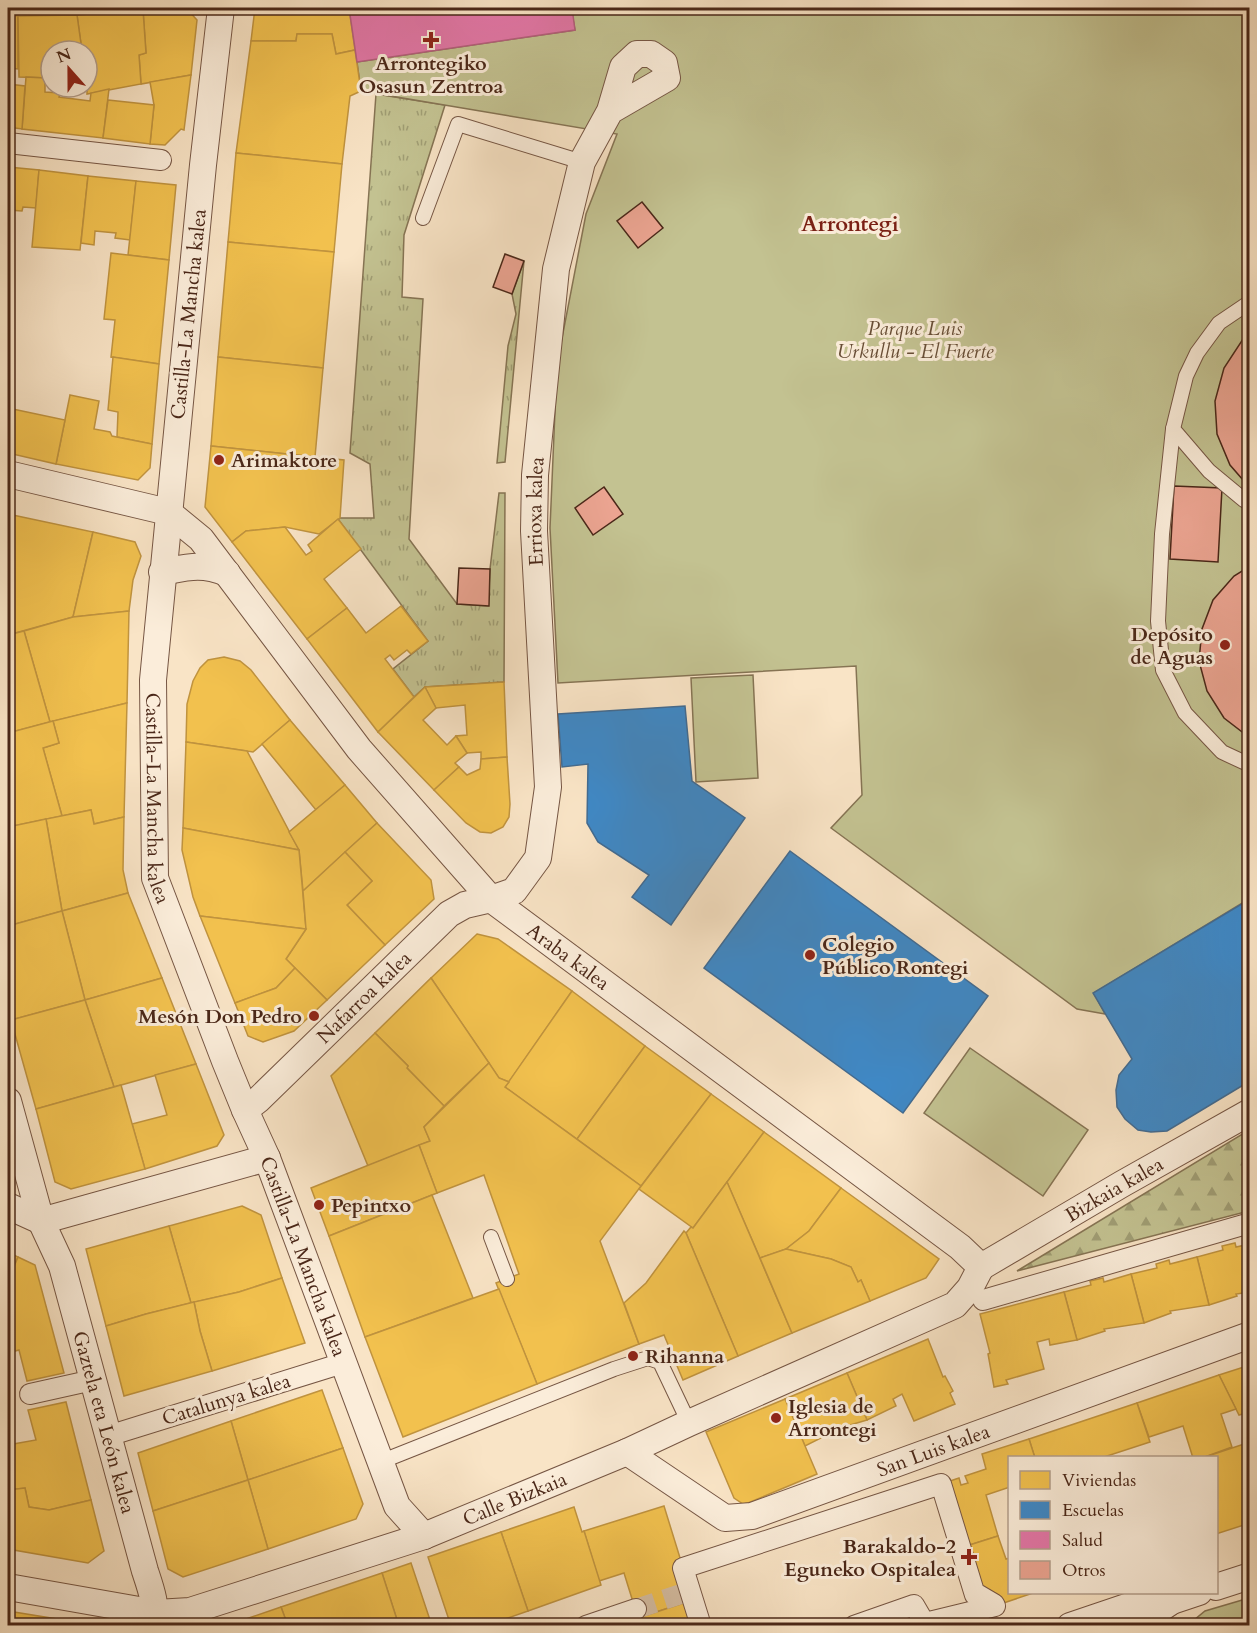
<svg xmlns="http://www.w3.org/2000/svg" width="1257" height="1633" viewBox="0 0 1257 1633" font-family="Cardo,serif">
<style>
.grass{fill:url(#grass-tufts);stroke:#867454;stroke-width:1.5}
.forest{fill:url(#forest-firs);stroke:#867454;stroke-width:1.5}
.park{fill:#c3c291;stroke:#867454;stroke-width:1.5}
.homes{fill:#f2c14e;stroke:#c0933e;stroke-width:1.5}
.schools{fill:#3f88c5;stroke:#426b91;stroke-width:1.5}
.health{fill:#e377a8;stroke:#b55f7d;stroke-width:1.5}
.building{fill:#eba491;stroke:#4a2718;stroke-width:1.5}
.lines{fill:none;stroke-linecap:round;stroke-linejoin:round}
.pedestrian-tunnel{stroke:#d6bea3;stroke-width:20;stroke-dasharray:20 10;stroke-linecap:butt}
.service-casing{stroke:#765644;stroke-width:16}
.pedestrian-casing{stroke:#765644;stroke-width:22}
.minor-casing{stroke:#765644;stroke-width:28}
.service{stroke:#fbedda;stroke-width:14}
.pedestrian{stroke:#fbedda;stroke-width:20}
.minor{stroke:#fbedda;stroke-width:26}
.poi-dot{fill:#8f2418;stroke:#fbedda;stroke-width:2}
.labels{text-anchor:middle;stroke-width:6;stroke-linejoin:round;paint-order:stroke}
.poi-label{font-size:20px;font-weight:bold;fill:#4a2718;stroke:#fbedda;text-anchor:start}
.street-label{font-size:20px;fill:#4a2718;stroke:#fbedda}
.park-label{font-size:20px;font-style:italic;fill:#684e36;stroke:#fbedda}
.quarter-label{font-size:22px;font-weight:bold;fill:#7a1f14;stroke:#fbedda}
</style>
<defs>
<pattern id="grass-tufts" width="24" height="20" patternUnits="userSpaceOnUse" patternTransform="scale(1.5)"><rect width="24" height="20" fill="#c3c291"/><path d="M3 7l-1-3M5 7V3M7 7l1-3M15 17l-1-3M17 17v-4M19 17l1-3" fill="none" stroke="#a09e75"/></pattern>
<pattern id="forest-firs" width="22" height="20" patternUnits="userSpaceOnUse" patternTransform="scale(1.5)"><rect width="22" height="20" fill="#c3c291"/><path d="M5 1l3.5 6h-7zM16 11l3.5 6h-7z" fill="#a09e75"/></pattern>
</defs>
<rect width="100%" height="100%" fill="#f9e4c6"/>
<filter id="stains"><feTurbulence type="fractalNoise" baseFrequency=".00333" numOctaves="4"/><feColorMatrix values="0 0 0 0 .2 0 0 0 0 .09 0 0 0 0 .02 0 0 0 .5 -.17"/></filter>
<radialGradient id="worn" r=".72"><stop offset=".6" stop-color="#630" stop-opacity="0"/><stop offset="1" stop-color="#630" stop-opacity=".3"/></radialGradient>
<g class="grass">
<polygon points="376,94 445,105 404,235 402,297 423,299 409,539 457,604 488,606 490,569 499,493 505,493 504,682 425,687 414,697 393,669 428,641 338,519 340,518 374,518 370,464 350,453"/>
<polygon points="524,261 505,462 497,463 508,346 516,314 512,294"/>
</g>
<polygon class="forest" points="1249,1130 1249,1211 1017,1271"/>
<g class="park">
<polygon points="571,8 1249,8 1249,899 1094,993 1105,1014 1077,1009 831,828 862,795 856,666 558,683 550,528 557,364 586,214 617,134 361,91 357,62 575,30"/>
<polygon points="753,675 758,778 696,782 691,678"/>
<polygon points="970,1048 1088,1130 1043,1196 924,1113"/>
<polygon points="1249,1598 1249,1625 1188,1625 1205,1611"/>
</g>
<g class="homes">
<polygon points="186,8 197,20 191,75 141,84 139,55 146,53 143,10"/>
<polygon points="255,8 349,8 355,50 336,54 332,34 297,34 296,41 251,41"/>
<polygon points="143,10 146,53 139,55 141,84 87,94 87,51 82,51 77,15"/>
<polygon points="8,15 18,16 18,69 8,68"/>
<polygon points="77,15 82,51 51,51 51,78 19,77 18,16"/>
<polygon points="297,34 332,34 336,54 355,50 361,91 350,96 342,164 236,153 251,41 296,41"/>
<polygon points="191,75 184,130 181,129 165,145 150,144 154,105 150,82"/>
<polygon points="26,77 45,78 45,92 60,93 59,97 90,101 91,93 109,89 103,138 22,129"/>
<polygon points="8,84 25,86 22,129 8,127"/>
<polygon points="108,100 154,105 150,144 103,138"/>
<polygon points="236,153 342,164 334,252 228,242"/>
<polygon points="8,167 39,170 36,208 23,207 22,211 8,210"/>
<polygon points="39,170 88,176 80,250 32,247"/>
<polygon points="88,176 136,181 130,240 115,238 116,233 95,231 94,245 81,243"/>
<polygon points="136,181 176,185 169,260 128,255"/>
<polygon points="228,242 334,252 323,368 218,357"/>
<polygon points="111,253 169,260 159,364 111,357 115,320 104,319"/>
<polygon points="113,357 159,364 152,444 117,437 118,412 108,410"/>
<polygon points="218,357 323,368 315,457 211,446"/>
<polygon points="70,395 99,401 94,429 110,432 112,436 152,444 150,468 138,480 56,464"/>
<polygon points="8,408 65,420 56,464 8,453"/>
<polygon points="211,446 344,460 340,518 319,534 285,527 246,531 232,542 205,507"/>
<polygon points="8,514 93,532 73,617 8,635"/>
<polygon points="338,519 361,549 324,579 347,608 307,639 232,542 246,531 285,527 306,555 312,551 308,545"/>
<polygon points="93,532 135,542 141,556 133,580 129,611 73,617"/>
<polygon points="401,606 428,641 411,654 407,650 394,660 390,655 385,659 414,697 378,732 307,639 347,608 366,633"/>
<polygon points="129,611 127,703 50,722 24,631 73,617"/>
<polygon points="24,631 50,722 8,733 8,635"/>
<polygon points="224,657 240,661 251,670 290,720 253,752 186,742 187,704 193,681 200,668 208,660"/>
<polygon points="504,682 507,757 481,759 481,752 467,753 456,736 467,735 465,705 436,708 425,687"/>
<polygon points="425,687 436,708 423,720 447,745 456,736 467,753 455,763 459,767 434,790 378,732"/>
<polygon points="127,703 124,817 94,824 91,810 62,816 43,748 59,743 53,721"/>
<polygon points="290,720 345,785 316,810 262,744"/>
<polygon points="53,721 59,743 43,748 62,816 8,827 8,733"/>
<polygon points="186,742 247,751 299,850 183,828"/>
<polygon points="507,757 510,804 509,817 503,827 491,833 480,832 466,823 434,790 459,767 467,775 480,769 481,759"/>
<polygon points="345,785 377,823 303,891 299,850 289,832"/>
<polygon points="91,810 94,824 124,817 123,870 128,893 62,911 46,819"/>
<polygon points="46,819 62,911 8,926 8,827"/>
<polygon points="377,823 431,880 434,899 385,945 347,905 372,881 345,852"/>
<polygon points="183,828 299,850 306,929 200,916 193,897 182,850"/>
<polygon points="345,852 372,881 347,905 385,945 327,1000 286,959 306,929 303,891"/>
<polygon points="128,893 162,978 85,1000 62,911"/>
<polygon points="62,911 85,1000 11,1020 8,1008 8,926"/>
<polygon points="200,916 306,929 286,959 295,968 276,988 235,1003"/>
<polygon points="477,934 498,939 572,991 509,1082 499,1078 431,978"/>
<polygon points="295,968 327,1000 294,1031 263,1042 248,1036 235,1003 276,988"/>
<polygon points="162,978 196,1064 114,1087 85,1000"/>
<polygon points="431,978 489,1063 444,1106 407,1068 408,1066 375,1033"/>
<polygon points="572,991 645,1046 577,1139 505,1087"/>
<polygon points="85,1000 114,1087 36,1109 11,1020"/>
<polygon points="375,1033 408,1066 407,1068 444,1106 424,1127 430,1141 368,1166 331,1076"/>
<polygon points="645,1046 711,1094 641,1186 577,1139"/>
<polygon points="489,1063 499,1078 509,1082 505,1087 641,1186 600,1241 639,1344 537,1384 496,1283 519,1274 484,1175 437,1193 419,1145 430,1141 424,1127"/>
<polygon points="196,1064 224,1135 217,1146 145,1169 132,1124 167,1115 155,1075"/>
<polygon points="121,1085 145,1169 71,1189 55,1182 36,1109"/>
<polygon points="711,1094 764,1132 693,1228 639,1189"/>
<polygon points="764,1132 841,1188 809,1231 786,1249 760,1258 727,1182"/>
<polygon points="419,1145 437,1193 329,1236 311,1188"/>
<polygon points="727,1182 792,1333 738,1356 686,1233 691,1227 693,1228"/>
<polygon points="841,1188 939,1259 926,1278 870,1301 861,1280 858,1282 851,1267 831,1259 786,1249 809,1231"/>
<polygon points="432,1195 473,1298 365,1337 329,1236"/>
<polygon points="242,1206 261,1215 282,1278 239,1292 191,1303 169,1226"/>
<polygon points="169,1226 191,1303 146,1314 106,1326 86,1249"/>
<polygon points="684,1231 686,1233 738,1356 683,1380 664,1335 639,1344 624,1303 646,1283"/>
<polygon points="1235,1243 1236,1247 1250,1244 1250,1292 1236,1294 1237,1296 1209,1305 1197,1257 1223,1250 1222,1246"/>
<polygon points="786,1249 831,1259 851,1267 858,1282 861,1280 870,1301 792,1333 760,1258"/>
<polygon points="8,1252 18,1257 8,1281"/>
<polygon points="18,1257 35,1265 64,1373 27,1381 19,1350 8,1353 8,1281"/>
<polygon points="1197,1257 1209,1305 1170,1311 1171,1313 1144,1323 1131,1274 1157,1268 1156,1264 1169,1260 1170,1264"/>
<polygon points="1131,1274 1144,1323 1104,1329 1105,1331 1077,1340 1064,1292 1091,1285 1090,1281 1103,1278 1104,1282"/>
<polygon points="282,1278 305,1343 212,1371 200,1331 194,1302 239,1292"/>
<polygon points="499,1289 537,1384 403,1437 365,1337"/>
<polygon points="1064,1292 1077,1340 1050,1345 1049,1339 1037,1342 1044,1369 1006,1380 1008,1384 994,1387 988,1354 990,1353 980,1314"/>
<polygon points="194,1302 200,1331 212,1371 124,1396 106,1326 146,1314"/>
<polygon points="928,1339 943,1377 945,1376 953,1391 950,1393 955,1404 914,1421 902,1394 893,1399 896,1406 867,1420 847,1373"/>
<polygon points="1250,1365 1250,1412 1239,1415 1219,1375"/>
<polygon points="847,1373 867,1420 830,1431 831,1433 805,1446 785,1399"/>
<polygon points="1219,1375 1236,1409 1221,1414 1232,1447 1202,1458 1193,1458 1183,1426 1149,1437 1137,1403"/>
<polygon points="322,1390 343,1448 248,1480 231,1421"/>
<polygon points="785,1399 817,1474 748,1503 743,1504 734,1498 706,1432"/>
<polygon points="66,1402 91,1500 49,1510 29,1507 25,1488 8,1490 8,1445 36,1440 28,1410"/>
<polygon points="1137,1403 1150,1442 1101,1458 1035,1458 1029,1439"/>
<polygon points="231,1421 248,1480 153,1511 138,1453"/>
<polygon points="1029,1439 1035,1458 1010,1458 1010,1487 986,1495 998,1536 960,1548 941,1484 959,1478 961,1485 968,1483 965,1476 986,1469 982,1454"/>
<polygon points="1250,1442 1250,1523 1216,1534 1216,1458 1202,1458"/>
<polygon points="343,1448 363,1504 356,1519 268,1549 248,1480"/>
<polygon points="248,1480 268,1549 183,1577 168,1569 153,1511"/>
<polygon points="25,1488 29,1507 49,1510 91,1500 104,1551 88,1563 8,1549 8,1490"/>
<polygon points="664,1506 693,1600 638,1618 624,1573 599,1581 584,1531"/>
<polygon points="574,1507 582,1532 584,1531 601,1585 528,1611 501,1532"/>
<polygon points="501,1532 528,1611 485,1626 451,1626 428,1557"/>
<polygon points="998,1536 1006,1559 1010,1558 1010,1592 1036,1592 995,1606 977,1594 960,1548"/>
<polygon points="411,1563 432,1626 399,1626 382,1573"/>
<polygon points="382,1573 399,1626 288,1626 281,1607"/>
<polygon points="693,1600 701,1626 641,1626 638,1618"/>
<polygon points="281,1607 288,1626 238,1626 237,1622"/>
<polygon points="8,1611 69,1621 69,1626 8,1626"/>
</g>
<g class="schools">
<polygon points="685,706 692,781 745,818 671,925 632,897 649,875 598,842 587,823 588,764 562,767 558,714"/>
<polygon points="790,851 988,996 903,1113 704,968"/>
<polygon points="1250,899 1250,1081 1167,1131 1151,1132 1138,1130 1125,1119 1117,1107 1116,1090 1119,1075 1132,1059 1093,993"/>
</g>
<polygon class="health" points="349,8 572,8 575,30 357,62"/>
<g class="building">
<polygon points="642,202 663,228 638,248 617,221"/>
<polygon points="505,254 524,261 512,294 493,287"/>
<polygon points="1250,335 1250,488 1230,465 1217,434 1215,401 1224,368 1243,339"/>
<polygon points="1174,486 1222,488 1218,562 1170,559"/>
<polygon points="604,487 623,514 593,535 575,508"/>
<polygon points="1250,566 1250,738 1224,718 1207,691 1199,661 1202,629 1213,600 1234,576"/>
<polygon points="459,568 490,569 489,606 457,604"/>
</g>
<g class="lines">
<polyline class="pedestrian-tunnel" points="636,1609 690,1591"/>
<g class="service-casing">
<g id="service">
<polyline points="423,218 458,124 582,162"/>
<polyline points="1173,429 1162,534 1158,621 1163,670 1185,713 1222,752 1250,765"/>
<polyline points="1244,500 1209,471 1173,429 1186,376 1197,353 1219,323 1250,302"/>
<polyline points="491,1237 507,1279"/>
<polyline points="380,1462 614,1369 648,1358 660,1362 689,1423"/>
</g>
</g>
<g class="pedestrian-casing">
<g id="pedestrian">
<polyline points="8,143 161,160"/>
<polyline points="983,1300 1250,1223"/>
<polyline points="30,1394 93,1380"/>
<polyline points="108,1436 343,1363"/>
<polyline points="586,1626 636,1609"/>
<polyline points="701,1626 683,1568 941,1484 975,1595 977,1594 994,1604 995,1606 921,1624 921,1617 914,1605 854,1626"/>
</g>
</g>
<g class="minor-casing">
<g id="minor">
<path id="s1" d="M221 8 203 165 153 680 155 878 225 1061 245 1110 267 1158 397 1506 424 1536"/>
<path id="s2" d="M8 474 168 512 201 539 359 749 491 899 960 1247 981 1267"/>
<path d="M162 572C189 567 201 563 227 573"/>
<path id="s3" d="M8 1101 41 1221 62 1266 145 1571C151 1589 157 1605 154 1626"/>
<path id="s4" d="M245 1110 258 1100 449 914 465 905 491 899 514 891 538 858 548 787 534 531 535 475 556 269 582 162 610 111 623 67 637 54H651L664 63 667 78 610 111"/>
<polyline points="8,1206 41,1221 267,1158"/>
<path id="s5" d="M981 1267 1122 1184 1250 1112"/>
<path id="s6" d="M627 1452 725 1518 752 1516 1250 1335"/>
<path id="s7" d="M8 1587 156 1613 190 1611 424 1536 627 1452 689 1423 955 1305 970 1288 981 1267"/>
<polyline points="1216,1587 1250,1576"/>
<polyline points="1070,1626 1138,1603 1169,1602 1199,1592"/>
<polyline points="1134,1626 1169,1603"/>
</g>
</g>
<use href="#service" class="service"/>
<use href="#pedestrian" class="pedestrian"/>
<use href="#minor" class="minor"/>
</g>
<g class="poi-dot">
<path d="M428 31h6v6h6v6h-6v6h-6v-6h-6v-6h6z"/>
<circle cx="219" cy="460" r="6"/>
<circle cx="1225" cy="645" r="6"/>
<circle cx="810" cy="955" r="6"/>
<circle cx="314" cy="1016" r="6"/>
<circle cx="319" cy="1205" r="6"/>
<circle cx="633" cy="1356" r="6"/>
<circle cx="776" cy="1418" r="6"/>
<path d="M966 1548h6v6h6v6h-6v6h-6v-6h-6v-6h6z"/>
</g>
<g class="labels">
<g class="poi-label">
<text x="431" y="70" text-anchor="middle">Arrontegiko<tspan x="431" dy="23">Osasun Zentroa</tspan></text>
<text x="231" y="467">Arimaktore</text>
<text x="1213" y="641" text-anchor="end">Depósito<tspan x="1213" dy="23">de Aguas</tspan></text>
<text x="822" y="951">Colegio<tspan x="822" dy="23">Público Rontegi</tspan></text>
<text x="302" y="1023" text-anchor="end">Mesón Don Pedro</text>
<text x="331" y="1212">Pepintxo</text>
<text x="645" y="1363">Rihanna</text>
<text x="788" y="1413">Iglesia de<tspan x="788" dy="23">Arrontegi</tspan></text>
<text x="956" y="1553" text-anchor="end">Barakaldo-2<tspan x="956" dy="23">Eguneko Ospitalea</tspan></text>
</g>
<g class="street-label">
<text transform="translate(188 314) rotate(-84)" y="7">Castilla-La Mancha kalea</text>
<text dy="7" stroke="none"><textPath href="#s4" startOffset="741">Errioxa kalea</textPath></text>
<text dy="7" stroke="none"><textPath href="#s1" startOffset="794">Castilla-La Mancha kalea</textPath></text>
<text dy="7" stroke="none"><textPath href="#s2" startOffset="766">Araba kalea</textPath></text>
<text dy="7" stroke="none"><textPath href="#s4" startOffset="164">Nafarroa kalea</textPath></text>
<text dy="7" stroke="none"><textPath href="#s5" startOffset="154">Bizkaia kalea</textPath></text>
<text dy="7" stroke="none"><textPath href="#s1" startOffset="1280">Castilla-La Mancha kalea</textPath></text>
<text transform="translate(226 1399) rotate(-17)" y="7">Catalunya kalea</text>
<text dy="7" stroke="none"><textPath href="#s3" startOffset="336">Gaztela eta León kalea</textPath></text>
<text dy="7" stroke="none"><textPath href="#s6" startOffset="338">San Luis kalea</textPath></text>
<text dy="7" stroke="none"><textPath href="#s7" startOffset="528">Calle Bizkaia</textPath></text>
</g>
<g class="park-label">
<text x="915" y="335">Parque Luis<tspan x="915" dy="23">Urkullu - El Fuerte</tspan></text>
</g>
<g class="quarter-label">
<text x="850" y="231">Arrontegi</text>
</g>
</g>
<rect width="1257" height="1633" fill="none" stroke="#f9e4c6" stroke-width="30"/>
<rect x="9" y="9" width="1239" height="1615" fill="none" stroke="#4a2718" stroke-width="3"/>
<rect x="15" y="15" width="1227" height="1603" fill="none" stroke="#4a2718" stroke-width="1.5"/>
<rect x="1008" y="1456" width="210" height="138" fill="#fbedda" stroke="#b49e8c" stroke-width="1.5"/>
<rect x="1020" y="1471" width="30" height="18" fill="#f2c14e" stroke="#b49e8c" stroke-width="1.5"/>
<text x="1062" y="1486" font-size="18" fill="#4a2718">Viviendas</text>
<rect x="1020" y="1501" width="30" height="18" fill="#3f88c5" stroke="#b49e8c" stroke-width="1.5"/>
<text x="1062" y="1516" font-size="18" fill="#4a2718">Escuelas</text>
<rect x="1020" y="1531" width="30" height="18" fill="#e377a8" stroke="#b49e8c" stroke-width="1.5"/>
<text x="1062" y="1546" font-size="18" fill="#4a2718">Salud</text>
<rect x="1020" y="1561" width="30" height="18" fill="#eba491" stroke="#b49e8c" stroke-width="1.5"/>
<text x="1062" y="1576" font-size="18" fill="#4a2718">Otros</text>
<g transform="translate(69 69) rotate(339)"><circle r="28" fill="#fbedda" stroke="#b49e8c" stroke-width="1.5"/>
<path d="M0-4.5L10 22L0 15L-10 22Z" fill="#8f2418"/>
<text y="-9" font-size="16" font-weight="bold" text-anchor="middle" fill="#4a2718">N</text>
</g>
<rect width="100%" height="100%" filter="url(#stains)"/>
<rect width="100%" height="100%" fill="url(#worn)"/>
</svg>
